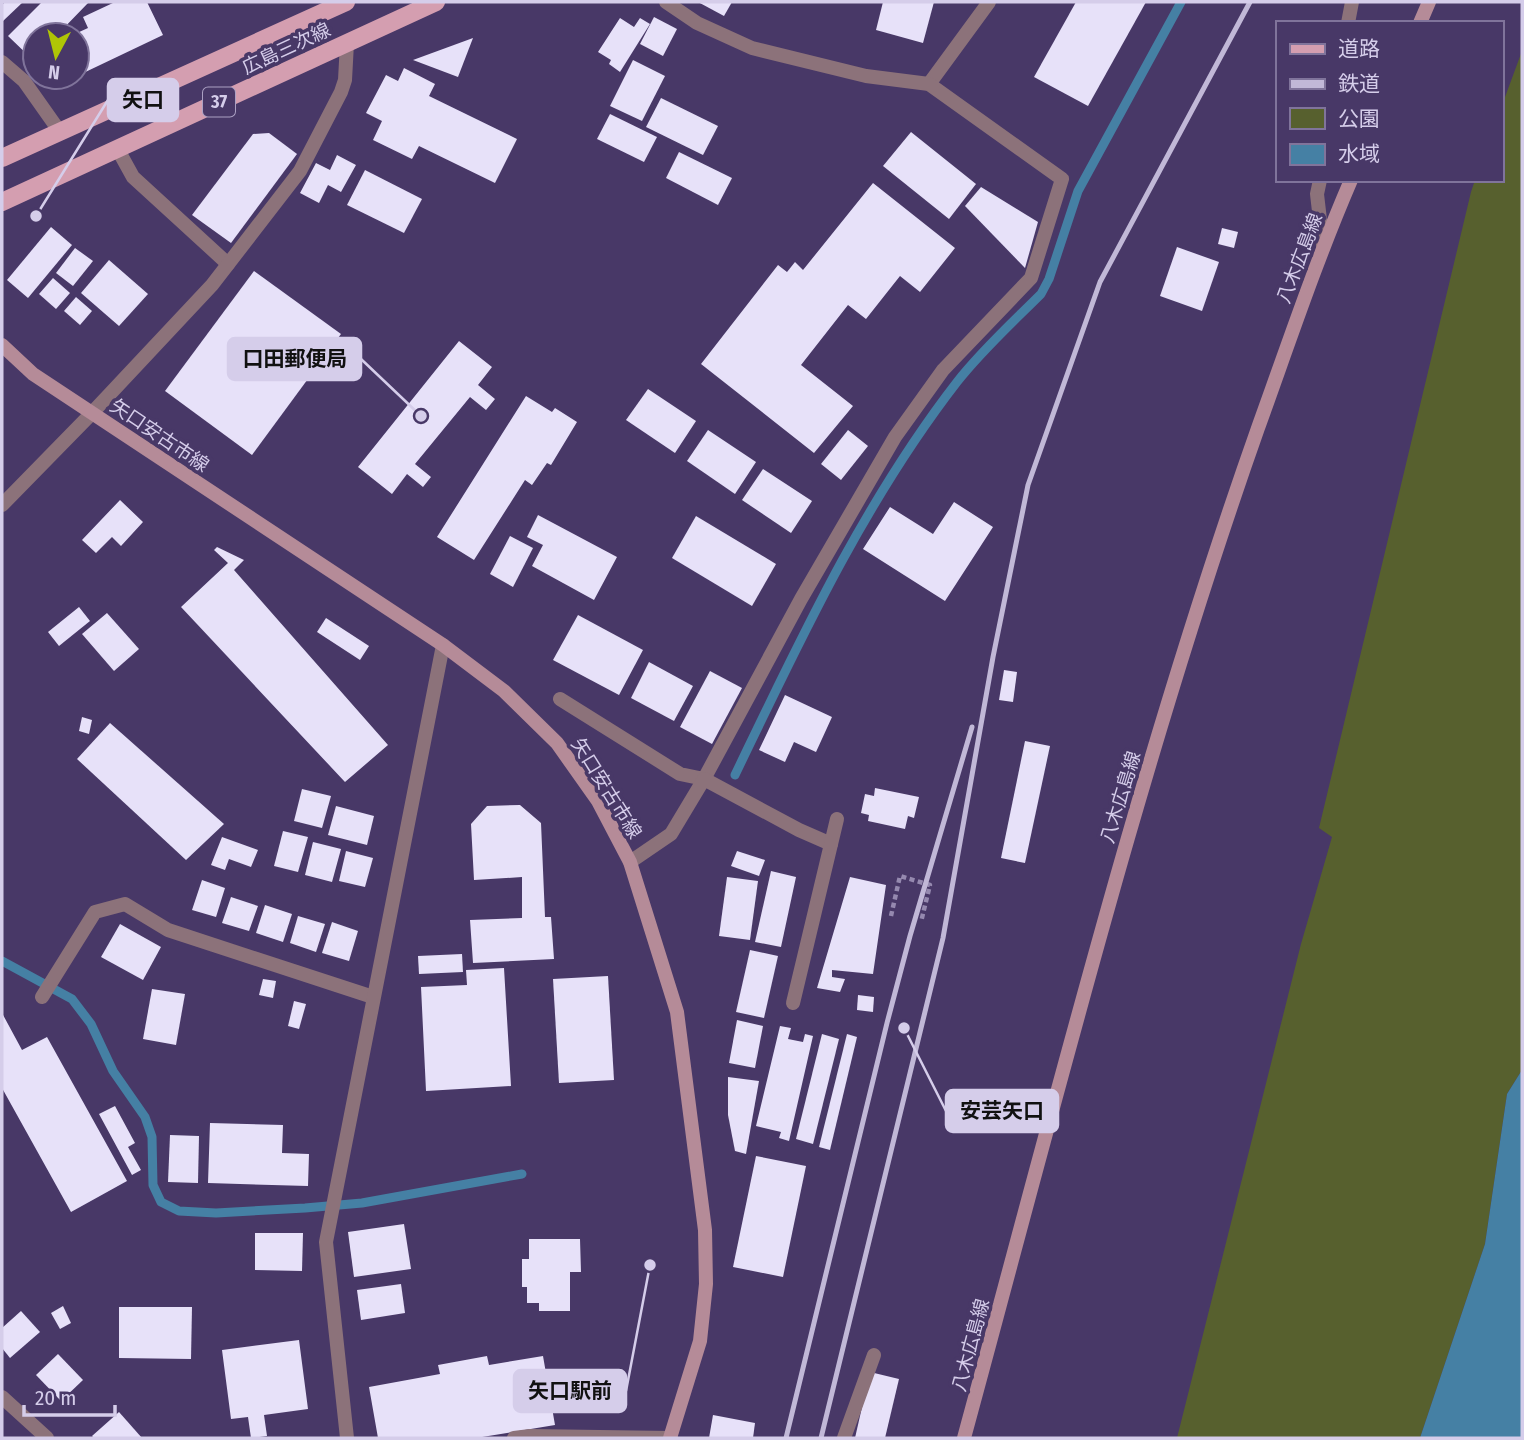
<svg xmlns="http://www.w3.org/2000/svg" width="1524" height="1440" viewBox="0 0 1524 1440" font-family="'Fira Sans Condensed','Noto Sans JP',sans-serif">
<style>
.green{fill:#57602e}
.water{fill:#4580a4}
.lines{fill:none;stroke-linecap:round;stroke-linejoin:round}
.stream{stroke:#4580a4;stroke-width:9}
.building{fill:#e7e1f9}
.path{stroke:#9589af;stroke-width:4.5;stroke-dasharray:5 3.5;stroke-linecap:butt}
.minor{stroke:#8c727a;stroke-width:14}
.secondary{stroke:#b58b98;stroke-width:14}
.primary{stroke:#d49eb0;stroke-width:18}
.rail{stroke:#c1b8d7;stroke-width:5}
.labels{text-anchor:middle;stroke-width:7;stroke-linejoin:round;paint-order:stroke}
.shield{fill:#483867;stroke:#aba0c3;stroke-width:2}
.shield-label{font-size:18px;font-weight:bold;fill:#d5cdea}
.street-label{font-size:19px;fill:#d5cdea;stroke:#483867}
.leader{fill:none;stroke:#d5cdea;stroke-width:2.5}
.callout-dot{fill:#d5cdea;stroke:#483867;stroke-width:2.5}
.callout{fill:#d5cdea;stroke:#d5cdea;stroke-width:2.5}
.callout-label{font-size:21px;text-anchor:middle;font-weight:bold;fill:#111}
</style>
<rect width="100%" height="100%" fill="#483867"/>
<polygon class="green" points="1522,51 1522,1070 1507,1094 1485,1244 1420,1438 1177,1438 1301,944 1332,837 1319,828 1471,192 1475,180 1501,180 1501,108"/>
<polygon class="water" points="1522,1070 1522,1438 1420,1438 1485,1244 1507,1094"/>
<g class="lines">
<g class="stream">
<path d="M735 775C800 640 864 502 957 382 982 350 1013 322 1041 294L1049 279 1078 191 1181 2"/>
<polyline points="2,961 72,999 91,1024 113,1071 145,1117 152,1137 153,1185 161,1202 179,1211 216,1213 305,1208 362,1203 522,1174"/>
</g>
</g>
<g class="building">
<polygon points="5,2 23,2 2,22 2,5"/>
<polygon points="42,2 89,2 57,35 35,35 33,60 8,36"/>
<polygon points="115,2 147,2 163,35 77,76 77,33 88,28 83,17"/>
<polygon points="698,2 732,2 724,16"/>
<polygon points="883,2 934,2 923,43 876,30"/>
<polygon points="1076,2 1146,2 1088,106 1034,77"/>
<polygon points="654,17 677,29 663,56 640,44"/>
<polygon points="620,18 634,27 640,18 650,24 620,72 609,64 611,60 598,52"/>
<polygon points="473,38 458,77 413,60"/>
<polygon points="633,60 665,76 642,121 610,106"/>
<polygon points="404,68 435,84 429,96 517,139 495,183 419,146 412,159 373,140 382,121 366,113 386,75 398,81"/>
<polygon points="661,98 718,126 703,155 646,127"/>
<polygon points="610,114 657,137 644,162 597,139"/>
<polygon points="911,132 976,184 949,219 883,166"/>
<polygon points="269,133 297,154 231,243 192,215 253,134"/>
<polygon points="679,152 732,178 718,205 666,178"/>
<polygon points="337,155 356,165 341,192 328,185 319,203 300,193 316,163 330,170"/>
<polygon points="365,170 422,199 404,233 347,205"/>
<polygon points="873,183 955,248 920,292 900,276 866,319 848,305 801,365 853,406 814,453 701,364 778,265 787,272 795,262 803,270"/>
<polygon points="981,187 1038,222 1025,268 965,206"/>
<polygon points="51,227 72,245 28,298 7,280"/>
<polygon points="1222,228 1238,232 1234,248 1218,244"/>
<polygon points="1177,247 1219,262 1202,311 1160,296"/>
<polygon points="75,248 93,261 73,286 56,273"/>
<polygon points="109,260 148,294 119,326 81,293"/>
<polygon points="254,271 341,334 252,455 165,391"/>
<polygon points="53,278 70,293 56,309 39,294"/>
<polygon points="76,297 92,311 80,325 64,311"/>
<polygon points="459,341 492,367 478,385 495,399 486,410 470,397 415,464 431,477 423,487 407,474 392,494 358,467"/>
<polygon points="648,389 696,421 675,453 626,420"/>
<polygon points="526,396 552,412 555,408 577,422 551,465 547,463 532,485 525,480 474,560 437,537"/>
<polygon points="708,430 756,462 735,494 687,461"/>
<polygon points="848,430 868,446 841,480 821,464"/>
<polygon points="763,469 812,501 791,533 742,500"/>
<polygon points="120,500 143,522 121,546 112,537 96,553 82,540"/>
<polygon points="954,502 993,527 945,601 863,549 890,507 933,534"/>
<polygon points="538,515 617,557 594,600 532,566 543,545 527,537"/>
<polygon points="696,516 776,564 752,606 672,558"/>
<polygon points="510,536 533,548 513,587 490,574"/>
<polygon points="217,547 244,560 234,570 388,745 345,782 181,607 228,563 214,550"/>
<polygon points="79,607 90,621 59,646 48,632"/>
<polygon points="107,613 139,649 114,671 82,634"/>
<polygon points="578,615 643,650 619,695 553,660"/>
<polygon points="326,618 369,646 360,660 317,632"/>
<polygon points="649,662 693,686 674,721 631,698"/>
<polygon points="1004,670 1017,672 1013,702 999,700"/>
<polygon points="710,671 742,688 712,744 680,727"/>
<polygon points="785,695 832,717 816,752 794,742 785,762 759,750"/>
<polygon points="82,717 92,720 89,734 79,731"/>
<polygon points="110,723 224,824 186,860 77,759"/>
<polygon points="1025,741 1050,746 1025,863 1001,858"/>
<polygon points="875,788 919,797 914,818 908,816 905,829 868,821 869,815 861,813 865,794 874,796"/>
<polygon points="302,789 331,796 322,828 294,821"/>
<polygon points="520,805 541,823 545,917 551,917 554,959 473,963 470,920 522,918 522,877 474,880 471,824 487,806"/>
<polygon points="336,806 374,816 367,845 328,835"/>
<polygon points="283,831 308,837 298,872 274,866"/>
<polygon points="222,837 258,850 251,867 229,859 225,870 211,865"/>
<polygon points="313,842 341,849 332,882 305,875"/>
<polygon points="346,851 373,858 365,887 339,881"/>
<polygon points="737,851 765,860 759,876 731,866"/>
<polygon points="771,871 796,877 781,947 755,942"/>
<polygon points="727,877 758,881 750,940 719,936"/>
<polygon points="850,877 886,885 873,974 832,970 832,977 845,979 840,992 817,988"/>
<polygon points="202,880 225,888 216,917 192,910"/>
<polygon points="231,897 258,906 249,931 222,923"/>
<polygon points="265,905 292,914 283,942 256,933"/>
<polygon points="298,916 325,924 316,952 290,943"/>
<polygon points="332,922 358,931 349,961 322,953"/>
<polygon points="120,924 161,947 143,980 101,957"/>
<polygon points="750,950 778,956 764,1018 736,1012"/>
<polygon points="462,954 463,972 419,974 418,956"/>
<polygon points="504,968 511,1086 426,1091 421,987 467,985 466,970"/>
<polygon points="608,976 614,1080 559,1083 553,979"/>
<polygon points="263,979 276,981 273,998 259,995"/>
<polygon points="152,989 185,994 176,1045 143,1039"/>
<polygon points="858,995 874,997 873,1012 857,1010"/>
<polygon points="294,1001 306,1004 299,1029 288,1026"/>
<polygon points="2,1013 22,1050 47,1037 127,1181 71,1212 2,1088"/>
<polygon points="737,1020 763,1026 755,1068 729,1063"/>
<polygon points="780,1026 791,1028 788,1039 803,1042 805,1034 813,1036 789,1141 779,1138 781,1132 756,1126"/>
<polygon points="822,1034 839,1039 813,1144 796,1139"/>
<polygon points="847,1034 857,1037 830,1150 819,1147"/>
<polygon points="728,1077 759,1081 746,1154 735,1151 728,1115"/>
<polygon points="115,1106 135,1143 128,1147 141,1170 132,1175 99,1114"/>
<polygon points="210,1123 283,1125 282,1153 309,1154 308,1186 208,1183"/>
<polygon points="170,1135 199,1136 198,1183 168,1182"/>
<polygon points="756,1156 806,1166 783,1277 733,1267"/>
<polygon points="404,1224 411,1269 354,1277 348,1232"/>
<polygon points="255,1233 303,1233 302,1271 255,1270"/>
<polygon points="529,1239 580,1239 581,1272 570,1272 570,1311 539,1311 539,1303 527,1303 527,1287 522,1287 522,1259 529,1259"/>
<polygon points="401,1284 405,1313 361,1320 357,1290"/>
<polygon points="63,1306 71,1323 60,1329 51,1313"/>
<polygon points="119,1307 192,1307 191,1359 119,1358"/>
<polygon points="21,1311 40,1332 10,1358 2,1348 2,1328"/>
<polygon points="299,1340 308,1409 264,1415 267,1436 251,1438 248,1417 231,1419 222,1350"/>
<polygon points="58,1354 83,1380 61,1401 36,1375"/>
<polygon points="487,1356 489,1365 543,1356 555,1425 476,1438 378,1438 369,1387 440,1374 438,1365"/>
<polygon points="870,1372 899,1379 885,1438 855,1438"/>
<polygon points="119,1412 142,1438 94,1438 92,1436"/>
<polygon points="713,1415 755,1423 753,1438 709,1438"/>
</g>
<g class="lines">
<polyline class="path" points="891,916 900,876 930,885 921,922"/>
<g class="minor">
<polyline points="1348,23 1352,2"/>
<polyline points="2,62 24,81 60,132"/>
<polyline points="929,84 989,2"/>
<polyline points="117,148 133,177 228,264"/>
<polyline points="1320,180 1317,194 1323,246"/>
<polyline points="2,505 92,413 212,285 300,171 341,92 345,80 347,43"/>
<polyline points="560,699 680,774 704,779 801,599 895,437 943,370 1031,278 1062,179 929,84 866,76 752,48 697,23 666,2"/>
<polyline points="630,862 671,834 704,779 799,830 831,844"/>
<polyline points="42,997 95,912 125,904 168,930 373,997"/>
<polyline points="793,1003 837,819"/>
<polyline points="2,1397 47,1438"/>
<polyline points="347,1438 326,1242 443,645"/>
<polyline points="514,1438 530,1436 671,1438"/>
<polyline points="844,1438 874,1355"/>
</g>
<g class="secondary">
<polyline points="1420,23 1429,2"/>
<polyline points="2,345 33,374 443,645 504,691 557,743 598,801 630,862 677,1012 705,1230 706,1284 700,1341 670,1438"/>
<path d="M964 1438C1056 1100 1141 759 1258 428 1288 345 1316 261 1351 180"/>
</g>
<g class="primary">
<polyline points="2,158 346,2"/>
<polyline points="2,202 436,2"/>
</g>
<g class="rail">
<polyline points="786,1438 887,1023 910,936 972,727"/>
<polyline points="821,1438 943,938 993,657 1028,485 1100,282 1250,2"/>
</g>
</g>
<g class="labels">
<rect class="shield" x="203" y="87.5" width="32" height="29" rx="5"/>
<g class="shield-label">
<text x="219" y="108">37</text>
</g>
<g class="street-label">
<text transform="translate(286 48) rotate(-25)" y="7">広島三次線</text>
<text transform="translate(1299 258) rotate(-69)" y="7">八木広島線</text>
<text transform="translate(160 435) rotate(34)" y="7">矢口安古市線</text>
<text transform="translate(607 788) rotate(58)" y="7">矢口安古市線</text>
<text transform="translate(1120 797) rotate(-73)" y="7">八木広島線</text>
<text transform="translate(970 1345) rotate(-75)" y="7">八木広島線</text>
</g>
</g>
<path class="leader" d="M36 216L108 100M421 416L361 359M904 1028L946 1111M650 1265L626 1391"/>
<g class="callout-dot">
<circle cx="36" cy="216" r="7"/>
<circle cx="421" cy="416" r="7"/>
<circle cx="904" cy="1028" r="7"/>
<circle cx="650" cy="1265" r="7"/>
</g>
<g class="callout">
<rect x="108" y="79" width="70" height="42" rx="7"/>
<rect x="228" y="338" width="133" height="42" rx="7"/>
<rect x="946" y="1090" width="112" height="42" rx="7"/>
<rect x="514" y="1370" width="112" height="42" rx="7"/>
</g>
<g class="callout-label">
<text x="143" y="107">矢口</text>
<text x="295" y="366">口田郵便局</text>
<text x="1002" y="1118">安芸矢口</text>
<text x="570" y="1398">矢口駅前</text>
</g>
<rect width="1524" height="1440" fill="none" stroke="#d5cdea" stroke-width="7"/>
<rect x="1276" y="21" width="228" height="161" fill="#483867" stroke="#80749b" stroke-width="2"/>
<rect x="1290" y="44" width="35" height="10" fill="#d49eb0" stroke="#80749b" stroke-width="2"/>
<text x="1338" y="56" font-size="21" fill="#d5cdea">道路</text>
<rect x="1290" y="79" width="35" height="10" fill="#c1b8d7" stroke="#80749b" stroke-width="2"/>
<text x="1338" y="91" font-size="21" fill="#d5cdea">鉄道</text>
<rect x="1290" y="108" width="35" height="21" fill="#57602e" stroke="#80749b" stroke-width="2"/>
<text x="1338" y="126" font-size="21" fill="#d5cdea">公園</text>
<rect x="1290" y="144" width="35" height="21" fill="#4580a4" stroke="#80749b" stroke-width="2"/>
<text x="1338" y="161" font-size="21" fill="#d5cdea">水域</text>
<g transform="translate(56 56) rotate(187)"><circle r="33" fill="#483867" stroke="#80749b" stroke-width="2"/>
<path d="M0-5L12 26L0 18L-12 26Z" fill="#afc506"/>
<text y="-10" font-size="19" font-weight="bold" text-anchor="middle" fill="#d5cdea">N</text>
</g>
<path d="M24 1405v10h91v-10" fill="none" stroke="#d5cdea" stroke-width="3.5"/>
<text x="35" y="1405" font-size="21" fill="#d5cdea" stroke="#483867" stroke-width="5" paint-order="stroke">20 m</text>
</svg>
